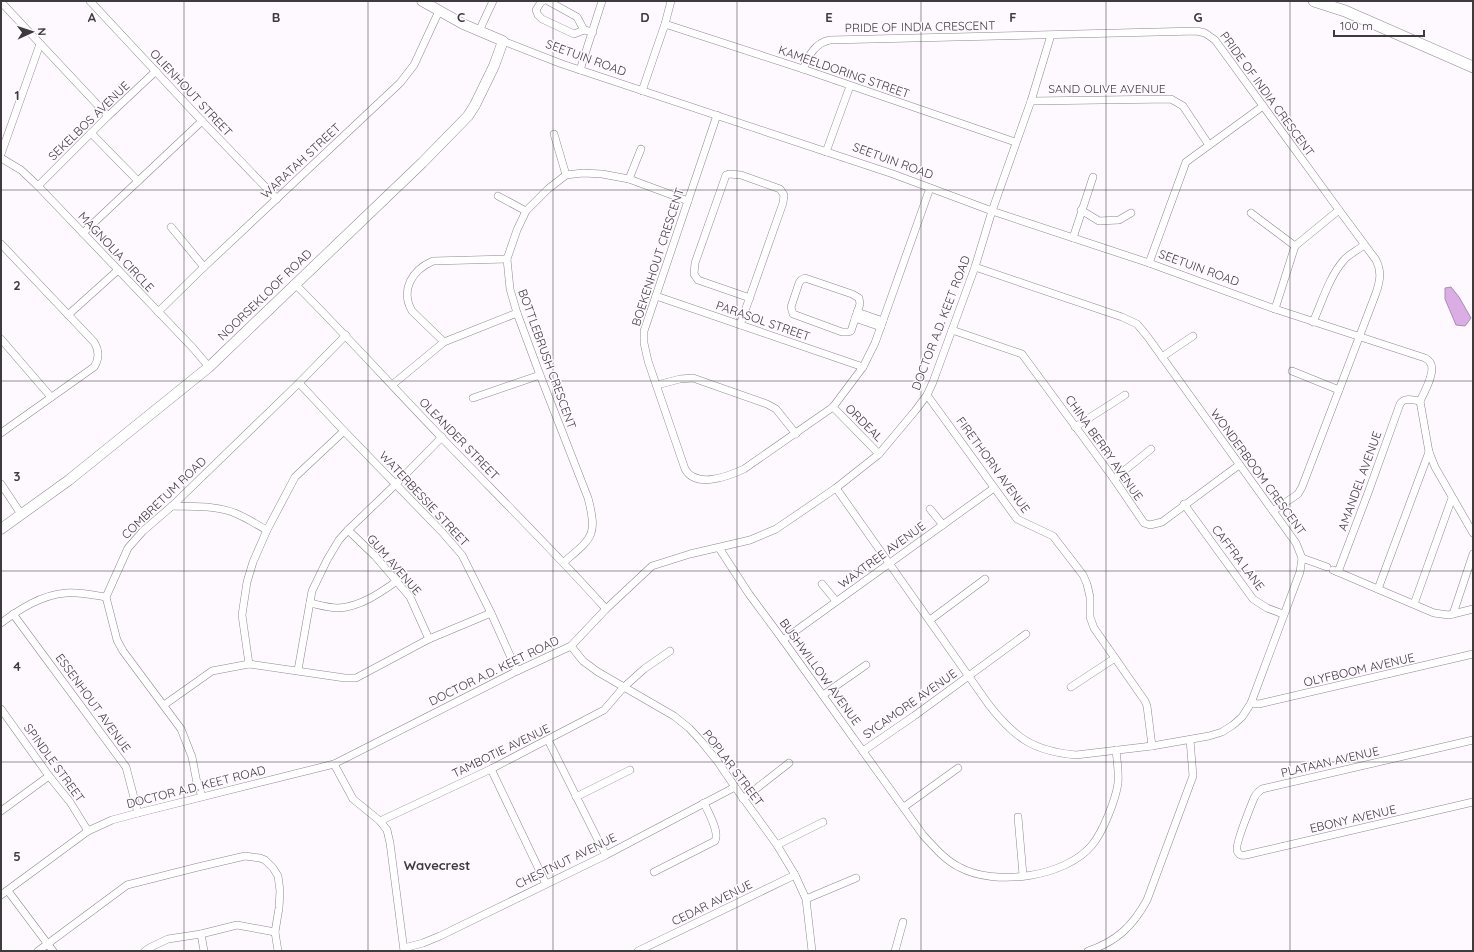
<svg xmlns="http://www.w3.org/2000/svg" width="1474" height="952" viewBox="0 0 1474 952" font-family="Quicksand,sans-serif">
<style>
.water{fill:#daaee5;stroke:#ab8cb3}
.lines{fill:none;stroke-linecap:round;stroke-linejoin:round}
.street-casing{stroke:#8e8890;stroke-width:8}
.secondary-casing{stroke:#8e8890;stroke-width:11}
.primary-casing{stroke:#8e8890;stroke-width:12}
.street{stroke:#fff;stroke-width:7}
.secondary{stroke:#fff;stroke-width:10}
.primary{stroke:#fff;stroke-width:11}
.grid{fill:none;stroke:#3e3b3e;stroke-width:1;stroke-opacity:0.55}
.labels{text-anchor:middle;stroke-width:3;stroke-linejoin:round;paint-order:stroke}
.street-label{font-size:12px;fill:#3e3b3e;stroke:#fef8ff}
.neighbourhood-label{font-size:13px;font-weight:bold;fill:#3e3b3e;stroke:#fef8ff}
.grid-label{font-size:13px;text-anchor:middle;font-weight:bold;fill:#3e3b3e;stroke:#fef8ff;stroke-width:3;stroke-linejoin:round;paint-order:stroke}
</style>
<rect width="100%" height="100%" fill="#fef8ff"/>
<polygon class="water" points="1451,287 1459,297 1471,318 1465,326 1456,325 1445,299 1445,288"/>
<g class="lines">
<g class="street-casing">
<g id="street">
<polyline points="90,1 202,121 277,199"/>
<polyline points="543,1 541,2 536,10 538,15 542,19 574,34 584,30 593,32"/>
<polyline points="548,1 577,17 584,30"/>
<polyline points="1,2 108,116"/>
<polyline points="665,24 803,69 1015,142"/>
<polyline points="479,31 493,1"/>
<path d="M503 41 562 64 893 174 992 211 1149 263 1275 309 1425 358C1427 359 1430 362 1431 364 1435 373 1424 393 1420 401"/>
<path d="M803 69C809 55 815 43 830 40L1197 31 1205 33 1215 40 1339 210 1376 260C1382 272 1380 281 1376 293L1302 487 1298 494 1273 511"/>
<polyline points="580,70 602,1"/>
<polyline points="642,91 665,24 671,1"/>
<polyline points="1031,101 1171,99 1183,106 1209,145"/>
<path d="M717 115 644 331V343L648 361 685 469C696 489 729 476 744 469L833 407 863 367 875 343 930 188"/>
<polyline points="91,133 138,181"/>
<polyline points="554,134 566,175"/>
<polyline points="826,152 850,86"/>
<polyline points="1,154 40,44"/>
<polyline points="1,158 21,170 38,186 193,348 209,367"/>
<polyline points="629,179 641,149"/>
<polyline points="38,186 108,116 156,71"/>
<polyline points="498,196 526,211"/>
<polyline points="1081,210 1099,221 1119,220 1131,213"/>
<polyline points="1251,213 1295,246"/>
<polyline points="171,227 204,267"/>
<polyline points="83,233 202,121"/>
<polyline points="1073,238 1093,177"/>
<path d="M1 244 94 342C99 350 100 358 94 367L1 433"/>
<polyline points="1149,263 1186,162 1263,106"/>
<polygon points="805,278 852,294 859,298 860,304 851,331 848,332 842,332 793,314 791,307 799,283 801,280"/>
<path d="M295 284C345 334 393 387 442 438 497 495 553 550 606 609"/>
<polyline points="656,296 863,367"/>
<polyline points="1275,309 1295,246 1339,210"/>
<polyline points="158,312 204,267 400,83 414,65 439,11"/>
<polyline points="857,312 883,321"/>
<polyline points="68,315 118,270"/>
<polyline points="855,318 881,327"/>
<path d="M1313 322C1322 302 1329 277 1344 260 1349 254 1358 250 1364 245"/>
<polyline points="740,325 783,203 784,195 780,189 741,175 729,174 726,175 695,263 694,274 698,280 750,298"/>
<polyline points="952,330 1022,354 1114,479 1144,523 1150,525 1162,522 1239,465"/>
<polyline points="1,339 51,397"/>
<path d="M444 342 412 311C400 290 412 270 433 261L507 259"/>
<polyline points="1162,357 1193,336"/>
<polyline points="1292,371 1339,390"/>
<polyline points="299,383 344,431 442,532 462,555 491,613 517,671"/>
<polyline points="392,385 444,342 517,313"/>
<polyline points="657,385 680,379 693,378 767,404 776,409 796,434"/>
<polyline points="927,395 1017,519 1053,536 1083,575 1087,584 1090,597 1090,617 1094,628 1145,701 1147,706 1152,746"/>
<polyline points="473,398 540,375"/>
<polyline points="1420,401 1429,452 1435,467 1473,533"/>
<polyline points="833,407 879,454"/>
<polyline points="1075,427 1125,395"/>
<polyline points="1114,479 1151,449"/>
<polyline points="1,484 21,514"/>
<path d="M836 488 989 705C1015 738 1033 751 1076 755L1152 746 1209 736 1222 732 1233 725 1242 717 1251 703 1300 572 1302 558 1296 543 1147 336 1137 324 1122 317 975 267"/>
<polyline points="1184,504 1253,599 1267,608 1283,614"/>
<path d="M172 506C193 507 217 505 237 514 247 518 257 525 267 530"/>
<polyline points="930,509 943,525"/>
<polyline points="348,530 375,556 410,597 429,639"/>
<path d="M719 548 749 594 783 640 923 835C934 847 945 860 959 867 995 887 1066 877 1092 845 1103 832 1116 799 1118 783 1119 772 1117 761 1116 750"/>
<polyline points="1302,558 1327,567"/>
<path d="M564 562C592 538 598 536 588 498L540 375 517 313 510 289 507 259 517 230 526 211 548 189 566 175 583 173 602 174 629 179 688 201"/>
<polyline points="1333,570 1434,613 1449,615 1473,609"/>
<path d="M1338 572 1368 493 1400 404C1404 397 1412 400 1420 401"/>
<polyline points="822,584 836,601"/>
<polyline points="1378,589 1429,452"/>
<path d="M310 603C319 605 329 608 338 608 360 607 380 593 397 581"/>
<polyline points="1414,604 1452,498"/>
<polyline points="13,614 126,767 138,813"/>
<polyline points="1453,614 1473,554"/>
<polyline points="930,620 985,579"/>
<path d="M1 623C20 609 41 595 66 593 79 592 93 595 106 597"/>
<polyline points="783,640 994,488"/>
<polyline points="571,646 583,661 598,672 674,716 689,728 701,741 718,762 735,787 777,845 795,875 806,899 812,951"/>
<polyline points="249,664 242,615 247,582 253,562 267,530 295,477 344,431"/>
<polyline points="298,670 312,591 327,560 339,540 348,530 396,484 442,437"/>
<polyline points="1071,687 1115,658"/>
<polyline points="823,695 866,665"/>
<polyline points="1251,703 1259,704 1473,654"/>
<polyline points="164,705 212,671 249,664 345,678 356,678 429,639 491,613"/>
<polyline points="1,709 49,776 70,802 88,831"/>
<polyline points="548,740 597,838 606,855"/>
<path d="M1473 740 1262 789C1259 791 1256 794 1254 798 1251 806 1235 844 1237 850 1238 855 1242 856 1246 855L1473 802"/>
<polyline points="863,751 914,716 1026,634"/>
<polyline points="334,764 353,799 380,821 387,830 390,843 404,951"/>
<polyline points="491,769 546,884"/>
<polyline points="202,796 197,783 192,757 181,729 123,651 117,640 106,597 128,548 143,531 172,506 299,383 346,335"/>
<polyline points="576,797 630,770"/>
<polyline points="743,799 789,763"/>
<polyline points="904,807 958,768"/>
<polyline points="1,811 49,776"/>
<polyline points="1018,817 1023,875"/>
<polyline points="380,821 491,769 604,710 623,688 644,669 670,651"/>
<polyline points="777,845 823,822"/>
<path d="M654 872 715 841C720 832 708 812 704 803"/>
<polyline points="8,891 53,951"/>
<polyline points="1,895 88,831 112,820 138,813 334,764 517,671 571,646 606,609 652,566 690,554 750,540 776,529 836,488 879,454 915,411 927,395 933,382 975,267 992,211 1031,101 1051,35"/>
<polyline points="806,899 856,878"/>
<polyline points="201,934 204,951"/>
<polyline points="404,948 423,943 440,936 606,855 735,787"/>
<polyline points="38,951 127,885 198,867 245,856 260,858 265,860 273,868 278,876 280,891 279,908 275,932 278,951"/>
<polyline points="145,951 151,947 168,939 201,934 237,925 275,932"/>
<polyline points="638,951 795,875"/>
<polyline points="895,951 903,922"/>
<path d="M1088 951C1116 942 1133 926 1147 900L1193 776 1190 740"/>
</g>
</g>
<g class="secondary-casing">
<polyline id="secondary" points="1,529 69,480 209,367 422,163 468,116 475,105 494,66 503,41 463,24 422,1"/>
</g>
<g class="primary-casing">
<polyline id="primary" points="1314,1 1345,11 1473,67"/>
</g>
<use href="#street" class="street"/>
<use href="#secondary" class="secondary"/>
<use href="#primary" class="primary"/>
</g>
<path class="grid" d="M184 1V951M368 1V951M553 1V951M737 1V951M921 1V951M1106 1V951M1290 1V951M1 190H1473M1 381H1473M1 571H1473M1 762H1473"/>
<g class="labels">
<g class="street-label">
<text transform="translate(920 27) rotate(-1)" y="4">PRIDE OF INDIA CRESCENT</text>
<text transform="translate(586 58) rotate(20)" y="4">SEETUIN ROAD</text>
<text transform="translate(844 72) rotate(19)" y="4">KAMEELDORING STREET</text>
<text x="1107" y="93">SAND OLIVE AVENUE</text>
<text transform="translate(191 93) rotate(47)" y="4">OLIENHOUT STREET</text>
<text transform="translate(1267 94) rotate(54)" y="4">PRIDE OF INDIA CRESCENT</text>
<text transform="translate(89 121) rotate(-44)" y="4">SEKELBOS AVENUE</text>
<text transform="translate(301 161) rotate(-43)" y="4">WARATAH STREET</text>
<text transform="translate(893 161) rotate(20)" y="4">SEETUIN ROAD</text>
<text transform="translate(116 252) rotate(47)" y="4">MAGNOLIA CIRCLE</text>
<text transform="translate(658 257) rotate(-72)" y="4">BOEKENHOUT CRESCENT</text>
<text transform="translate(1199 268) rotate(20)" y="4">SEETUIN ROAD</text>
<text transform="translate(265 295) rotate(-44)" y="4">NOORSEKLOOF ROAD</text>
<text transform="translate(763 321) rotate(19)" y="4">PARASOL STREET</text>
<text transform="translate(941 323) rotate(-69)" y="4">DOCTOR A.D. KEET ROAD</text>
<text transform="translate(547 359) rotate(70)" y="4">BOTTLEBRUSH CRESCENT</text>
<text transform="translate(864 423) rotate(45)" y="4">ORDEAL</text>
<text transform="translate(459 439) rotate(46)" y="4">OLEANDER STREET</text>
<text transform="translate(1104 448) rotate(55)" y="4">CHINA BERRY AVENUE</text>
<text transform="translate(993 465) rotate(54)" y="4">FIRETHORN AVENUE</text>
<text transform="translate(1258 472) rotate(54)" y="4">WONDERBOOM CRESCENT</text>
<text transform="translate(1360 481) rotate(-70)" y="4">AMANDEL AVENUE</text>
<text transform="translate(164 498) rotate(-44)" y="4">COMBRETUM ROAD</text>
<text transform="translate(424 499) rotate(47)" y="4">WATERBESSIE STREET</text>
<text transform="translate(882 555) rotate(-36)" y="4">WAXTREE AVENUE</text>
<text transform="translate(1238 558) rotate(53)" y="4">CAFFRA LANE</text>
<text transform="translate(394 565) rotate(49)" y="4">GUM AVENUE</text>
<text transform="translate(1359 670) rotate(-13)" y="4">OLYFBOOM AVENUE</text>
<text transform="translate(494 671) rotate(-26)" y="4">DOCTOR A.D. KEET ROAD</text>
<text transform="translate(820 672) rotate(54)" y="4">BUSHWILLOW AVENUE</text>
<text transform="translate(93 703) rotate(54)" y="4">ESSENHOUT AVENUE</text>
<text transform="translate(910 704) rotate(-35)" y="4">SYCAMORE AVENUE</text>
<text transform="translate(501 751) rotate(-26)" y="4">TAMBOTIE AVENUE</text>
<text transform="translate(1330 762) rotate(-13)" y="4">PLATAAN AVENUE</text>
<text transform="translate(54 763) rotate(54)" y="4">SPINDLE STREET</text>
<text transform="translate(733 768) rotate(53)" y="4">POPLAR STREET</text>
<text transform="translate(196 787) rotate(-14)" y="4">DOCTOR A.D. KEET ROAD</text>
<text transform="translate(1353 819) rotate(-13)" y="4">EBONY AVENUE</text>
<text transform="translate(566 861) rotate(-26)" y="4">CHESTNUT AVENUE</text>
<text transform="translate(712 903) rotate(-26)" y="4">CEDAR AVENUE</text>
</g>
<g class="neighbourhood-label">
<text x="437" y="870">Wavecrest</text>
</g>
</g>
<g class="grid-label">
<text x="92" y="22">A</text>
<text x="276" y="22">B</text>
<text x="461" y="22">C</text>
<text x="645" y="22">D</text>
<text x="829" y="22">E</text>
<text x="1013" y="22">F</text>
<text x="1198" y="22">G</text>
<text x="17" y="100">1</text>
<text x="17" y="290">2</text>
<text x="17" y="481">3</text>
<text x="17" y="671">4</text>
<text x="17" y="861">5</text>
</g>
<rect width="1474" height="952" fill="none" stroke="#3e3b3e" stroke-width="4"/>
<g transform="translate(32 32) rotate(87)" stroke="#fef8ff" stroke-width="3" paint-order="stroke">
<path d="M0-3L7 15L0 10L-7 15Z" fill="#3e3b3e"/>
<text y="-6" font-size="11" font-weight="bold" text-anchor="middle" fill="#3e3b3e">N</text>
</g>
<path d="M1334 30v6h90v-6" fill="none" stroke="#3e3b3e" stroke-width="2"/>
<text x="1340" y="30" font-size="12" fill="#3e3b3e" stroke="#fef8ff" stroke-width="3" paint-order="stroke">100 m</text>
</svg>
